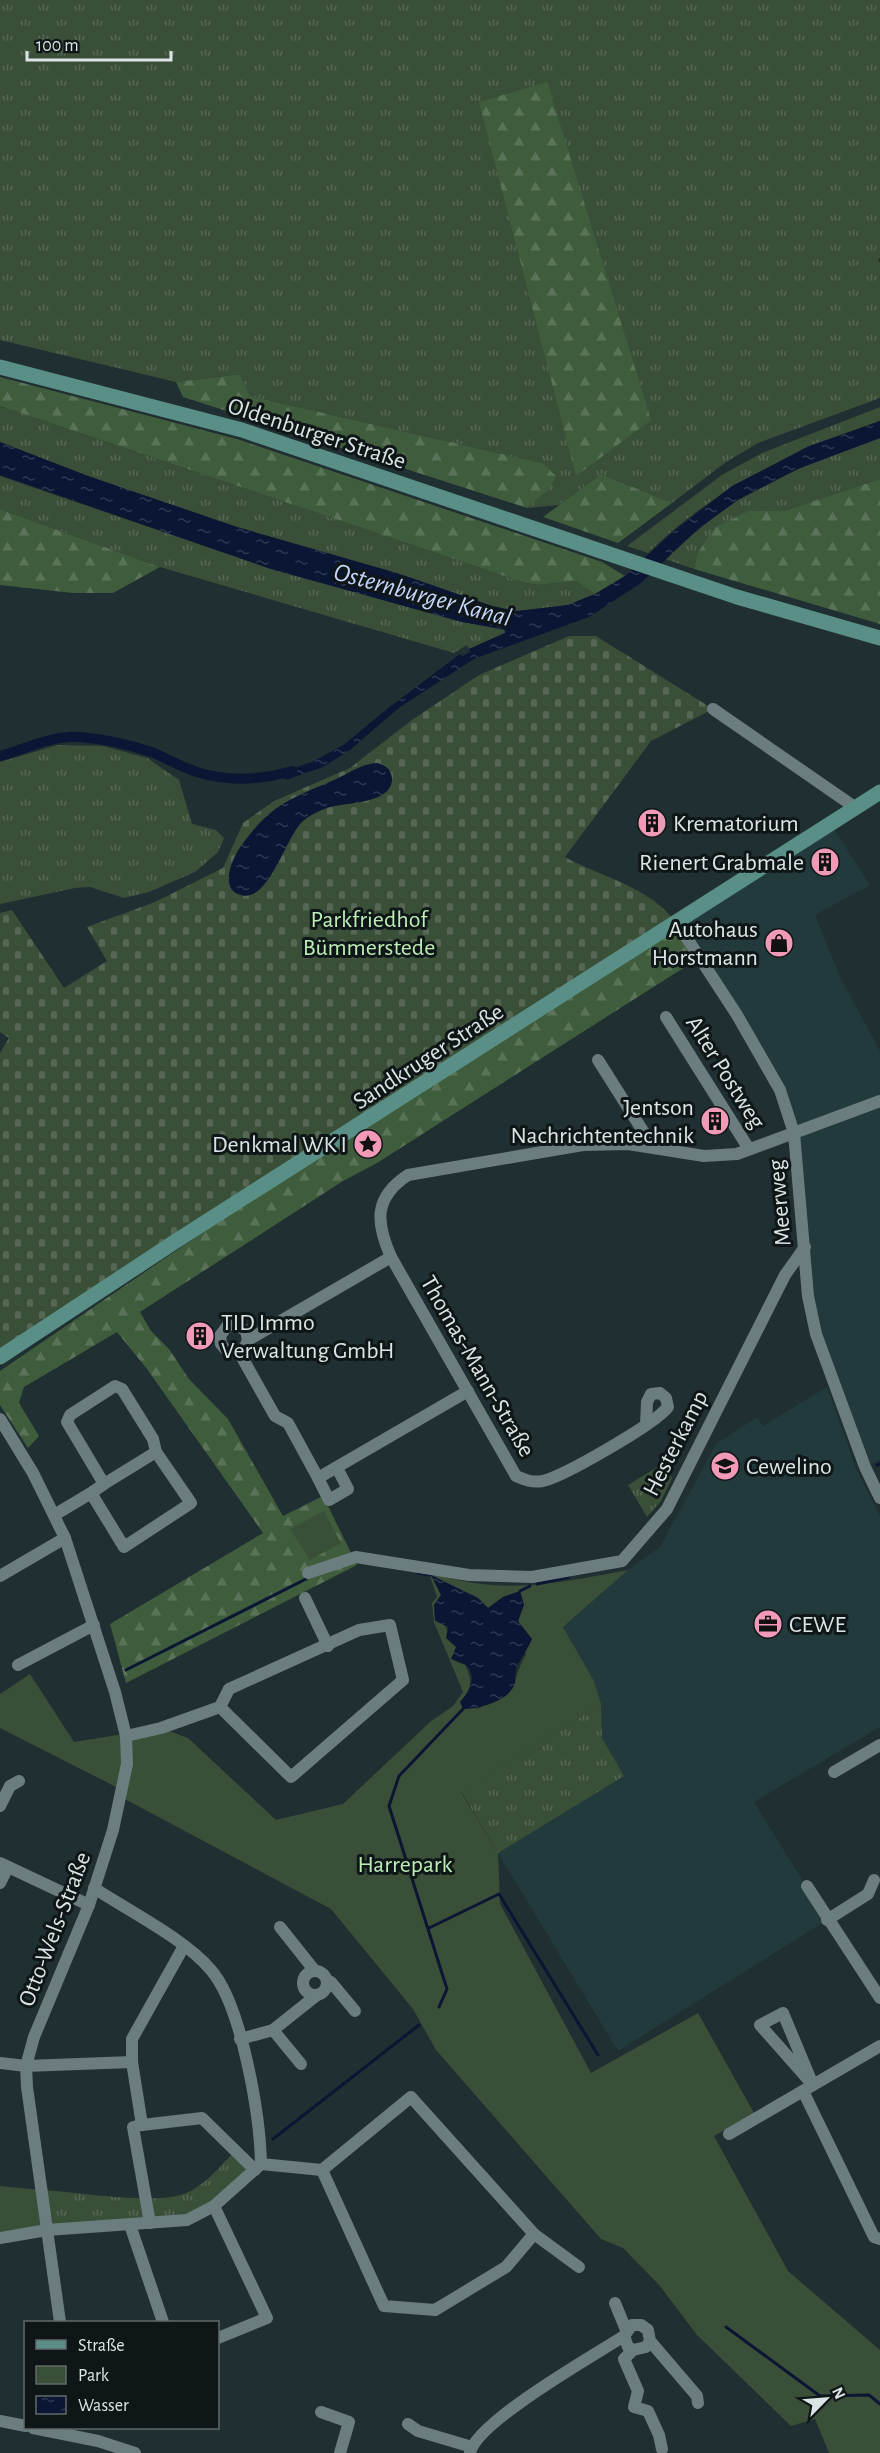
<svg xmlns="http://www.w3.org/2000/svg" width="880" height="2453" viewBox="0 0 880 2453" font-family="'Alegreya Sans',sans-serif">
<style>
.built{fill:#233a3c}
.grass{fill:url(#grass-tufts)}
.forest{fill:url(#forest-firs)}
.cemetery{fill:url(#cemetery-stones)}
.park{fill:#3a4f38;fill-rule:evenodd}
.water{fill:url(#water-ripples)}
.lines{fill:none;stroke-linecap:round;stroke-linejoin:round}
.stream{stroke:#0a1633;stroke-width:3}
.canal{stroke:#0a1633;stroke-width:10}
.street{stroke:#6c7d7f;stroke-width:12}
.secondary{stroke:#598f86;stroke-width:15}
.labels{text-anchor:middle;stroke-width:6;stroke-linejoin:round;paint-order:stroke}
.street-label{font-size:24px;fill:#dce5e6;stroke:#0f1617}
.poi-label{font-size:24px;fill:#dce5e6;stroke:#0f1617;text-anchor:start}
.park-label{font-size:24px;fill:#bbedb5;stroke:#0f1617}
.water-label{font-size:26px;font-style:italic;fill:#c4d5fa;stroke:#0f1617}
</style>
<defs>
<pattern id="grass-tufts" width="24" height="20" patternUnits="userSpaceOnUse" patternTransform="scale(1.5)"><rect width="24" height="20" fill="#3a4f38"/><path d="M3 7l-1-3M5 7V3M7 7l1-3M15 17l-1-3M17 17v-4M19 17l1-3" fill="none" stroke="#566855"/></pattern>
<pattern id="forest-firs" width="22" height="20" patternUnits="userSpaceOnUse" patternTransform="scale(1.5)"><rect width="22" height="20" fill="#3f5c3c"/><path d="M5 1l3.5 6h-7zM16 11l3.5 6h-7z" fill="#5a7358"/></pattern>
<pattern id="cemetery-stones" width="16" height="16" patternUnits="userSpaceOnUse" patternTransform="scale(1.5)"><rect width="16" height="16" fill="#3a4f38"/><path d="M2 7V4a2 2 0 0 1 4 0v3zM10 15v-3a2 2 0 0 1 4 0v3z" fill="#566855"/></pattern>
<pattern id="water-ripples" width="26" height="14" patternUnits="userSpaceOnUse" patternTransform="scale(1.5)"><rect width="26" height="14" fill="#0a1633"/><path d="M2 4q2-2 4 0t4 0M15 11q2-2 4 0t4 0" fill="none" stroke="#2d3851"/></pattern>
</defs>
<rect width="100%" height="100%" fill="#202f31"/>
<g class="built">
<polygon points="832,826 870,885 815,915 841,979 880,1051 880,1460 865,1467 816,1334 795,1154 780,1090 677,923"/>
<polygon points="827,1387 857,1471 880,1516 880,1727 754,1802 827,1920 618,2051 498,1853 624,1776 602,1738 601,1704 594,1681 563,1627 628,1570 660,1547 716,1444 757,1417 763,1426"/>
</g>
<g class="grass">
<polygon points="0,0 880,0 880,258 878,260 880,263 880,398 758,443 726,462 672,503 601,474 559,505 527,508 549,490 542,463 250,396 240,374 176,382 0,340"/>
<polygon points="0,406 525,583 538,585 576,581 595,594 568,605 540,610 515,611 492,606 400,574 237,527 88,476 0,442"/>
<path d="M880 407V421C793 452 715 487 648 553L627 546 722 475 762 453Z"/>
<path d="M880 438V479L784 511H749L697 554 694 569 665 559C688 538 711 519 736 501 780 472 832 456 880 438Z"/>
<polygon points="0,476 271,569 462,622 503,628 505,633 469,649 467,645 454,653 160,567 0,509"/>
<polygon points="58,745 103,746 147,758 179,780 192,824 216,830 224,838 218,852 195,872 149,892 124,898 90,887 75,888 0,904 0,762"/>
<polygon points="664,1463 672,1478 661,1501 647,1517 628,1485"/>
<polygon points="601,1704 602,1738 624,1776 498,1853 461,1791"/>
<path d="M236 2150 255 2170 187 2220 47 2230 42 2190C78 2192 152 2205 184 2194 205 2186 221 2165 236 2150Z"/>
</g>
<g class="forest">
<polygon points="547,82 651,420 576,476 479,102"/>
<polygon points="240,374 250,396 542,463 556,476 549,490 527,508 183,397 176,382"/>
<polygon points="0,377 237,439 602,562 625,576 595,594 576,581 538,585 525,583 0,406"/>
<polygon points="601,474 672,503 618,543 543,517"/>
<polygon points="880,479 880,624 694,569 697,554 714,528 749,511 784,511"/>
<polygon points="0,509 160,567 113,593 73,593 0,585"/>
<polygon points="677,923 699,958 377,1163 343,1181 140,1312 151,1331 169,1349 189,1379 228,1419 283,1516 323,1496 357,1565 126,1683 110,1624 263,1533 147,1369 117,1332 24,1387 19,1403 39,1436 28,1448 0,1405 0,1371 335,1142"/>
</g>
<path class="cemetery" d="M569 636H596L713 709 651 741 565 857C601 877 651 887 676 923L0 1357V1053L9 1038 0 1032V913L12 910 64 988 107 961 87 927 155 902 223 868 243 823 274 801 350 768 412 720 479 675Z"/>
<g class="park">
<polygon points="324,1511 341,1543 310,1560 290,1529"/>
<path d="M628 1570 563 1627 594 1681 601 1704 461 1792 498 1853 500 1904 591 2073 698 2013 754 2113 714 2136 788 2271 880 2350V2453H829L815 2419 791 2426 697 2335 660 2286 623 2248 601 2239 436 2050 413 2009 331 1909 121 1797 122 1790 0 1728V1694L30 1674 74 1742 161 1728 188 1738 276 1820 343 1804 430 1722 453 1706 463 1692 434 1622 432 1603 437 1597 429 1573C445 1577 460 1581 475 1583 526 1591 579 1579 628 1570ZM432 1576 478 1598 488 1608 503 1597 520 1591 524 1605 518 1621 526 1655C516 1669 516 1689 504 1697 497 1702 486 1703 478 1709L460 1702C472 1689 473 1681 465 1665L457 1662 456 1647 434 1605 441 1595Z"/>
<polygon points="0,2186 42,2190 47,2230 0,2238"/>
</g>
<g class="water">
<polygon points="880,421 880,438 798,469 738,500 699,528 641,583 589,617 474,659 400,707 350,750 323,767 286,780 279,773 312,762 345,744 383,712 460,654 462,656 470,652 469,649 505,633 506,630 462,622 271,569 0,475 0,442 88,476 237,527 400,574 492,606 516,611 568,605 595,594 625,576 675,530 732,486 809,446"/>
<path d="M378 763C386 766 391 769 392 778 393 805 344 802 327 808 318 811 310 815 303 821 286 835 268 908 238 894 230 891 228 883 229 875 231 861 238 849 247 838 274 802 296 797 336 779 350 773 362 763 378 763Z"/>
<path d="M431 1575 478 1598 488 1608 503 1597 520 1591 524 1605 518 1621 532 1639C528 1649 520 1659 516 1669 515 1673 516 1679 515 1683 510 1701 478 1709 463 1709L460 1702C469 1692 478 1677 466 1665 463 1663 455 1661 451 1659L456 1647 446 1638 448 1627 435 1621 434 1605 441 1595Z"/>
</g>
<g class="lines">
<g class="stream">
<polyline points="877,1465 880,1464"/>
<polyline points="418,1573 431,1575"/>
<polyline points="537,1584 569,1577"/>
<polyline points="520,1591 530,1586"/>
<polyline points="126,1670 306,1579"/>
<polyline points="429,1928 499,1894 598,2055"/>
<polyline points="439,2007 447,1989 389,1806 399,1776 463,1709"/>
<polyline points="273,2139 419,2025"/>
<polyline points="726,2327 820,2396 869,2395 880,2404"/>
</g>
<path class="canal" d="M0 756C26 749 51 735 80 737 104 739 128 744 151 752 167 758 181 767 197 772 229 782 261 780 292 771"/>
<g class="street">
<polyline points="713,709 856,808"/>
<polyline points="677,923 737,1015 780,1090 794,1133 808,1296 816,1334 865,1467 880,1498"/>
<polyline points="666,1017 749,1149"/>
<polyline points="598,1060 653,1147"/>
<polyline points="248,1340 246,1331 236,1324 228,1325 220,1336 221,1344 226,1350 239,1352 245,1347 248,1340 391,1257"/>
<polyline points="239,1352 275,1416 288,1423 318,1478"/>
<polyline points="0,1419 33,1473 65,1538 115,1692 126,1736 127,1764 113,1830 89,1905 34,2037 26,2066 27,2087 60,2322"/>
<path d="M646 1425 647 1402 651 1394 660 1393 666 1398 668 1407C655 1424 564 1476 543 1481 532 1483 525 1480 516 1476L391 1257C376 1223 373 1198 408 1175L583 1145 628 1144 704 1156 737 1154 880 1101"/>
<polyline points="337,1468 348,1489 329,1500 318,1478 468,1391"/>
<polyline points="104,1484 156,1452"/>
<polyline points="56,1514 91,1493 124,1547 191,1503 156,1452 153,1439 122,1389 115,1386 70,1415 67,1422 104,1484 91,1493"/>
<polyline points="308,1573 356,1557 469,1575 532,1577 622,1561 667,1509 785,1275 805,1247"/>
<polyline points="0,1576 65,1538"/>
<polyline points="305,1598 328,1646"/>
<polyline points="18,1665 94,1625"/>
<polyline points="126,1736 161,1728 220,1707 291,1777 403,1680 390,1625 359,1630 229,1689 220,1707"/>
<polyline points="834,1772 880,1745"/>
<polyline points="0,1806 10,1786 19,1781"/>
<polyline points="0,1863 89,1905"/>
<polyline points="0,1883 8,1867"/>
<polyline points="807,1886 880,1998"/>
<polyline points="827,1920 868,1894 874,1880"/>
<polyline points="280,1927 315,1971"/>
<circle cx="315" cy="1983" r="12"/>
<polyline points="328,1982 331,1982 355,2011"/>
<polygon points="783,2013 813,2085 760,2025"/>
<polyline points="273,2030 301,2064"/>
<polyline points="240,2039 273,2030 317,1995"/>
<polyline points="0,2063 26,2066 132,2062"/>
<polyline points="803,2091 874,2237 880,2239"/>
<polyline points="142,2125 202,2118 255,2170"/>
<polyline points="729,2134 880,2046"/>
<polyline points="261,2164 322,2170 411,2097 534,2234 506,2267 435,2310 384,2306 322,2170"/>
<polyline points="214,2206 267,2318 218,2338"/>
<polyline points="150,2223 133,2127 142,2125 132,2062 132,2039 184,1946"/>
<polyline points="130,2225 163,2322"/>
<polyline points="534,2234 579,2267"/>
<path d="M0 2238 47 2230 187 2220 214 2206 261 2164C260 2116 242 2006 211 1970 185 1939 129 1911 94 1888"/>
<polyline points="615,2303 626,2330"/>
<polyline points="650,2341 646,2347 633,2350 628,2347 624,2336 632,2325 641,2325 648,2330 650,2341 697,2396 698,2403"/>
<polyline points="633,2350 624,2359 638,2391 634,2407 648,2411 659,2435 662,2449"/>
<polyline points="321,2412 349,2422 340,2453"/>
<polyline points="0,2421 26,2426"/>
<polyline points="408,2424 418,2431 472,2447"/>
<polyline points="33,2428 98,2441 135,2453"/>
<path d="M470 2453C476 2422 593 2356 624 2336"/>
</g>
<g class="secondary">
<polyline points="0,367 242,430 737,597 880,638"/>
<polyline points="0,1357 176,1241 880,792"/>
</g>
</g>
<defs>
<g id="building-disc" transform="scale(1.5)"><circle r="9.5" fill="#f09ab7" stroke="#0f1617"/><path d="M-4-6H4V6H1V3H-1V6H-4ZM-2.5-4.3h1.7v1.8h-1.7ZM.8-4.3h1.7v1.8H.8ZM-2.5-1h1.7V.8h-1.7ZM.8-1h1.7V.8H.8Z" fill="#111"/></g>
<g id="shop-disc" transform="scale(1.5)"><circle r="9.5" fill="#f09ab7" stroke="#0f1617"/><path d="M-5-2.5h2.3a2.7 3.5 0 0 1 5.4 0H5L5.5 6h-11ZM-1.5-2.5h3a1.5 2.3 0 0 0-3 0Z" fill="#111"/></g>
<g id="sight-disc" transform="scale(1.5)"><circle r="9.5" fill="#f09ab7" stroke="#0f1617"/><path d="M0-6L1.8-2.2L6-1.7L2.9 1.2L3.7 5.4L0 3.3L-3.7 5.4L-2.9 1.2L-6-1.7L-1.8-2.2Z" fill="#111"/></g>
<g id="school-disc" transform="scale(1.5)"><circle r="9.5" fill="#f09ab7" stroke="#0f1617"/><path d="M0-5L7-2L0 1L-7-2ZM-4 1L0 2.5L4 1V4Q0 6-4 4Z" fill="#111"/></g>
<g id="office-disc" transform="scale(1.5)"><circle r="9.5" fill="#f09ab7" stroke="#0f1617"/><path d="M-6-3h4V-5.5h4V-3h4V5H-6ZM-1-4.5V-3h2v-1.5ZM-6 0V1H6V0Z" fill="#111"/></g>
</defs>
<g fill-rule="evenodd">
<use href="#building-disc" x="652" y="823"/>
<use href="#building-disc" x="825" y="862"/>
<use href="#shop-disc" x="779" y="943"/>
<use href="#building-disc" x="715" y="1121"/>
<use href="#sight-disc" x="368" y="1144"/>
<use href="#building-disc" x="200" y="1336"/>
<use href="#school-disc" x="725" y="1466"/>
<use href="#office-disc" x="768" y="1624"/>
</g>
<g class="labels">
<g class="street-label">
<text transform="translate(317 433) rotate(18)" y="8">Oldenburger Straße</text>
<text transform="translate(428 1056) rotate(-33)" y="8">Sandkruger Straße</text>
<text transform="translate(726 1072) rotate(58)" y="8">Alter Postweg</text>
<text transform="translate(779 1203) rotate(-95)" y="8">Meerweg</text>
<text transform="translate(478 1366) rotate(60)" y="8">Thomas-Mann-Straße</text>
<text transform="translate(675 1443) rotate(-63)" y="8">Hesterkamp</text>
<text transform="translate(54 1929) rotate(-69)" y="8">Otto-Wels-Straße</text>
</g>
<g class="poi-label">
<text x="673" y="831">Krematorium</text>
<text x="804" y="870" text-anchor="end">Rienert Grabmale</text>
<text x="758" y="937" text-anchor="end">Autohaus<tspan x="758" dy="28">Horstmann</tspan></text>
<text x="694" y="1115" text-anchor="end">Jentson<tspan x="694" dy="28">Nachrichtentechnik</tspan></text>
<text x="347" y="1152" text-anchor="end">Denkmal WK I</text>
<text x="221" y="1330">TID Immo<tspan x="221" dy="28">Verwaltung GmbH</tspan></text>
<text x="746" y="1474">Cewelino</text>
<text x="789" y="1632">CEWE</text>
</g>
<g class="park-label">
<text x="369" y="927">Parkfriedhof<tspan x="369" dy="28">Bümmerstede</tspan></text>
<text x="405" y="1872">Harrepark</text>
</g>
<g class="water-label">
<text transform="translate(423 594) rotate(15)" y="9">Osternburger Kanal</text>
</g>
</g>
<rect x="24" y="2321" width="195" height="108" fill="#0f1617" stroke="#61696a" stroke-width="1.5"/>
<rect x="36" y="2340" width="30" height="9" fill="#598f86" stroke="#61696a" stroke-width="1.5"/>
<text x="78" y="2351" font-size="18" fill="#dce5e6">Straße</text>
<rect x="36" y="2366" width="30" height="18" fill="#3a4f38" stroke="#61696a" stroke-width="1.5"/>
<text x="78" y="2381" font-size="18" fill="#dce5e6">Park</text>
<rect x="36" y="2396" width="30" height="18" fill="url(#water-ripples)" stroke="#61696a" stroke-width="1.5"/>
<text x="78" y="2411" font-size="18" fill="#dce5e6">Wasser</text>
<g transform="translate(826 2399) rotate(65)" stroke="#0f1617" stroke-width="4.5" paint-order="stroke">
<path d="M0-4.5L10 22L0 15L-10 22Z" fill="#dce5e6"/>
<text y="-9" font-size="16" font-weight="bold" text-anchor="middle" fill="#dce5e6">N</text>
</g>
<path d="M27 51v9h144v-9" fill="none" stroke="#dce5e6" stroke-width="3"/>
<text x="36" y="51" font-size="18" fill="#dce5e6" stroke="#0f1617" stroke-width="4.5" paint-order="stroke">100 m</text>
</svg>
